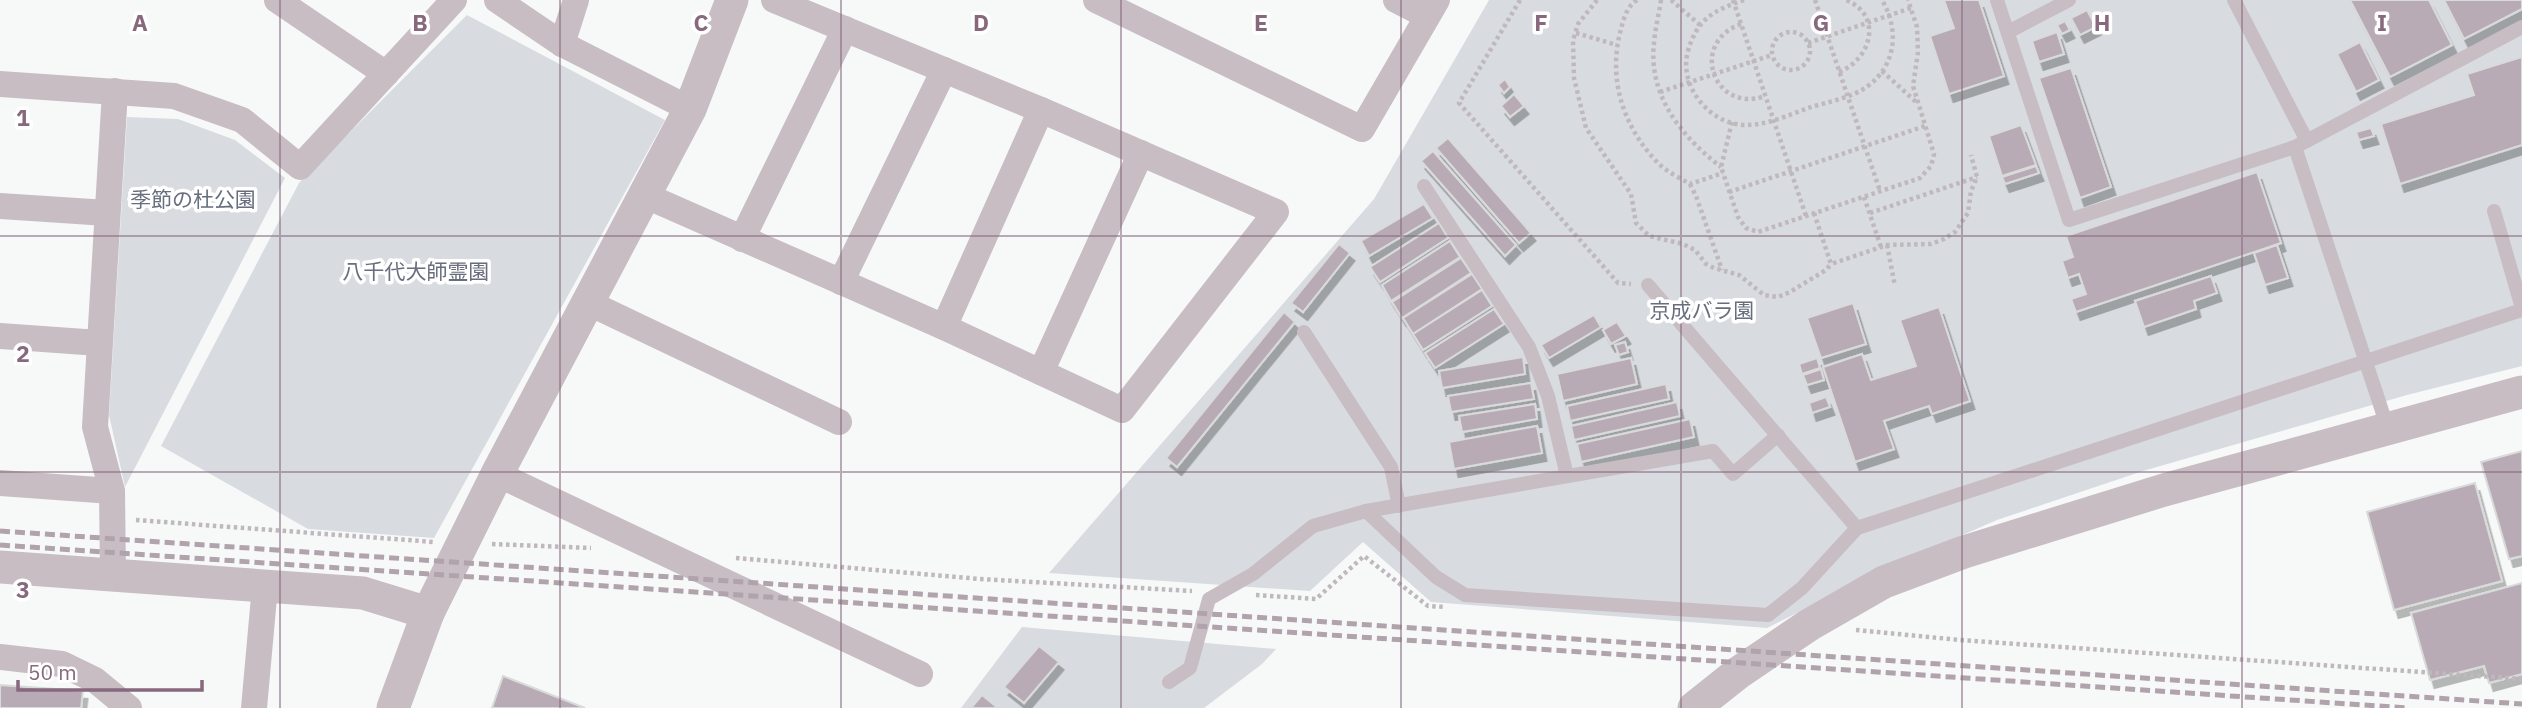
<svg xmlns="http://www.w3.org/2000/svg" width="2522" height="708" viewBox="0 0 2522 708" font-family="'IBM Plex Sans','Noto Sans JP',sans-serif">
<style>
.green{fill:#d8dbe0}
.building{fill:#b9abb5;stroke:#d9dbdb;stroke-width:2;filter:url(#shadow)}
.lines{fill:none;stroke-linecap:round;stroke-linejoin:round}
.path{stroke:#bfb8bd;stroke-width:4.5;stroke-dasharray:3.5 3.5;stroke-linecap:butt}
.service{stroke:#c7bdc3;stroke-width:14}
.minor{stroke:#c7bdc3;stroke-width:26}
.tertiary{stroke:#c7bdc3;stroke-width:33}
.rail{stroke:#b0a3ab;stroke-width:5;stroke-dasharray:10 5;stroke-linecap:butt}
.grid{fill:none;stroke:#87687c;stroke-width:2;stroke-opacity:0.55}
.labels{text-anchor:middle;stroke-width:7;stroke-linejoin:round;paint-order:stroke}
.park-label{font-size:21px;fill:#676e7e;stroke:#fff}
.grid-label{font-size:23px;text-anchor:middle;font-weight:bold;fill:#87687c;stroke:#fff;stroke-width:7;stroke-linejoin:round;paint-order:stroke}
</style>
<defs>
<filter id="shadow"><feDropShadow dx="4.5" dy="8" stdDeviation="0" flood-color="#0004"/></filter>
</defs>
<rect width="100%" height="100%" fill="#f7f9f9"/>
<g class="green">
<polygon points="1489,0 2522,0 2522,366 2407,395 2143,471 1997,520 1878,572 1767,628 1431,602 1363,542 1310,591 1049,573 1374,199"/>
<polygon points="467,15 665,120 434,538 308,529 161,446 299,183"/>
<polygon points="127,117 178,119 235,140 285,178 125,487 109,415"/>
<polygon points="1022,627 1276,649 1262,664 1204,708 961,708"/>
</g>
<g class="building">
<polygon points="1944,0 1979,0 2004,76 1949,94 1930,36 1954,28"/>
<polygon points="2350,0 2429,0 2452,45 2390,77"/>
<polygon points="2444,0 2522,0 2522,9 2464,39"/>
<polygon points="2087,10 2096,27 2080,35 2071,18"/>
<polygon points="2065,21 2070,30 2062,34 2057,25"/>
<polygon points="2057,32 2064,54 2039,62 2032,41"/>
<polygon points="2360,42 2379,80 2356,92 2337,54"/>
<polygon points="2522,57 2522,145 2400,184 2381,124 2474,95 2467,74"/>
<polygon points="2071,68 2111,187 2080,198 2039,78"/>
<polygon points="1505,79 1510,87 1504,93 1498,85"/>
<polygon points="1514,94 1524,106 1510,117 1501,106"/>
<polygon points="2021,125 2036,165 2002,176 1989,136"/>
<polygon points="2371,128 2374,136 2359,140 2356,132"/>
<polygon points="1448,138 1531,233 1519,243 1436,148"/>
<polygon points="1433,151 1516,245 1505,256 1421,161"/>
<polygon points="2036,166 2039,173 2005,184 2002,177"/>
<polygon points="2257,172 2281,243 2076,312 2071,299 2086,294 2079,274 2068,278 2062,261 2073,257 2066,236"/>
<polygon points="1424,204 1433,218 1369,256 1361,241"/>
<polygon points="1439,223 1448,238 1380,282 1370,267"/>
<polygon points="1450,241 1460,257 1391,301 1382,285"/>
<polygon points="1339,244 1350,253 1303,312 1291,303"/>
<polygon points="2277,245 2288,278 2265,285 2254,253"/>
<polygon points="1461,258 1471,273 1402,318 1392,302"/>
<polygon points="1472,274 1482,289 1413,334 1403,318"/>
<polygon points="2211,276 2217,293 2194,301 2196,309 2144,327 2135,301"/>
<polygon points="1482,290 1492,306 1423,350 1413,334"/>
<polygon points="1853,303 1866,344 1821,358 1807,318"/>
<polygon points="1939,307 1970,401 1932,414 1929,406 1884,421 1894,449 1855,462 1823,367 1862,354 1871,380 1916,366 1900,320"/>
<polygon points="1494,309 1504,324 1435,368 1425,353"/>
<polygon points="1284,312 1295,322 1177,467 1166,458"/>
<polygon points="1594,315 1601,327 1549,358 1541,345"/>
<polygon points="1617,322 1626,336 1611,344 1603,330"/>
<polygon points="1625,342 1628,352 1619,355 1615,345"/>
<polygon points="1523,357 1525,374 1442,388 1439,371"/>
<polygon points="1631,358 1637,384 1563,401 1557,374"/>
<polygon points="1817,358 1820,368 1802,374 1799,364"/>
<polygon points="1821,369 1824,380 1807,385 1803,375"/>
<polygon points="1531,383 1534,399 1451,412 1448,396"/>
<polygon points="1666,384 1669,399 1570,421 1567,406"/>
<polygon points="1826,397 1830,407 1812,413 1809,403"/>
<polygon points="1677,402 1680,416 1574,440 1571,426"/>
<polygon points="1535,404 1537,419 1462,432 1459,416"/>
<polygon points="1690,419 1694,437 1581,462 1577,444"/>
<polygon points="1537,426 1542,453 1454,469 1449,442"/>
<polygon points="2522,451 2522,556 2509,559 2481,462"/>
<polygon points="2475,483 2502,581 2394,610 2367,512"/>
<polygon points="2522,583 2522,674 2489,683 2484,666 2430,680 2411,613"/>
<polygon points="1039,646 1059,662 1024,703 1004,687"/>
<polygon points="503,676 585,708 492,708"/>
<polygon points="0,685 83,691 81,708 0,708"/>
<polygon points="982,695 998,708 971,708"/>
</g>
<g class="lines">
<g class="path">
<polyline points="1520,0 1459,103 1618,283 1631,284"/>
<polyline points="1597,0 1578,24 1573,40 1574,78 1586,128 1631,194 1636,223 1649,236 1683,244 1695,250 1706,264 1714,268 1739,275 1764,295 1778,297 1790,292 1826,270 1831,264"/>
<path d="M1637 0C1626 7 1623 21 1620 33 1608 81 1624 128 1658 163 1667 172 1680 178 1690 184L1723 173"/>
<path d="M1661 0C1659 14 1655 29 1654 43 1648 96 1682 137 1721 167"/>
<polyline points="1671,0 1700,25"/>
<polyline points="1733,0 1806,216"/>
<path d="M1744 0C1714 10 1697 19 1688 51 1678 86 1710 125 1746 125 1767 125 1789 115 1808 108 1827 102 1852 98 1868 86 1897 64 1899 29 1882 0"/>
<polyline points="1815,0 1880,191"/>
<path d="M1741 24C1688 43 1714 114 1765 96"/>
<circle cx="1791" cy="51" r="19"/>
<polyline points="1576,33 1617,45"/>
<polyline points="1808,43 1911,8"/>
<polyline points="1882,71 1916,102"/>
<path d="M1839 72C1872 59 1883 15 1846 0"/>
<polyline points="1660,92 1772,55"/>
<polyline points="1732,122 1721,167 1738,217 1746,228 1758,232 1920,178 1931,166 1934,154 1913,86 1918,52 1917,27 1908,0"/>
<polyline points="1690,184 1696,196 1722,270"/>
<polyline points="1729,192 1925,126"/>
<polyline points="1864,197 1881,247"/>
<polyline points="1814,213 1831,264 1887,245 1931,244 1944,239 1955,232 1968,213 1971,191 1977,177 1971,155"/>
<polyline points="1870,213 1977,177"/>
<polyline points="1887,245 1895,286"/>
<polyline points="136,520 434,542"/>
<polyline points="492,544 591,548"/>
<polyline points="736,558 980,579 1192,591"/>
<polyline points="1256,595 1316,599 1364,556 1428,606 1446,607"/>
<polyline points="1856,630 1960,640 2522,679"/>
</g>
<g class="service">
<polyline points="1997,0 2069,220 2295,147 2522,27"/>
<polyline points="2234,0 2307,141"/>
<polyline points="2008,32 2069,0"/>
<polyline points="2295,147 2388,429"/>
<polyline points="1424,186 1529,347 1548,396 1567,476"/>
<polyline points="2494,211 2522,308"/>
<polyline points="1648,285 1857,528 2522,310"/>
<polyline points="1304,332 1391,467 1399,506"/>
<polyline points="1366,511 1436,577 1465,595 1768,615 1802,588 1857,528"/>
<polyline points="1169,682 1190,668 1209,599 1253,574 1313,526 1366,511 1713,451 1733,474 1778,435"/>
</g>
<g class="minor">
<polyline points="277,0 386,74"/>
<polyline points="497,0 562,44 690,109"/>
<polyline points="1096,0 1362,129 1437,0"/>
<polyline points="1396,0 1427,16"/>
<polyline points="562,44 576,0"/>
<polyline points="0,84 174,96 242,120 300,167 454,0"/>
<polyline points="644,195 944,327 1122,410 1276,212 1041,110 774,0"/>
<polyline points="0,206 107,213"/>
<polyline points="742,239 845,29"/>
<polyline points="841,282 944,70"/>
<polyline points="589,303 839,422"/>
<polyline points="944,327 1041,110"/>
<polyline points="0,336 99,343"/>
<polyline points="1041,372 1141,153"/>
<polyline points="497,474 920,674"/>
<polyline points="0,483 112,491"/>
<polyline points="113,575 112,491 95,427 115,91"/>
<polyline points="0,657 62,664 95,680 129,708"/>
<polyline points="254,708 265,586"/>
</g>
<g class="tertiary">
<polyline points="0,567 363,593 428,613"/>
<polyline points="393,708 428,613 497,474 690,109 732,0"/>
<polyline points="1694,708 1738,673 1809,625 1884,582 1964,552 2164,490 2522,392"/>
</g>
<g class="rail">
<polyline points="0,531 2522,704"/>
<polyline points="0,545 2409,708"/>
</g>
</g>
<path class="grid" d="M280 0V708M560 0V708M841 0V708M1121 0V708M1401 0V708M1681 0V708M1962 0V708M2242 0V708M0 236H2522M0 472H2522"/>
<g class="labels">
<g class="park-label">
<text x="193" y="207">季節の杜公園</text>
<text x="416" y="279">八千代大師霊園</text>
<text x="1702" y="318">京成バラ園</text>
</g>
</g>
<g class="grid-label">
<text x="140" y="31">A</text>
<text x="420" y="31">B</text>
<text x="701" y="31">C</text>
<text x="981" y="31">D</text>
<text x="1261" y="31">E</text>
<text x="1541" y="31">F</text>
<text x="1821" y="31">G</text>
<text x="2102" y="31">H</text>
<text x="2382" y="31">I</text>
<text x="23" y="126">1</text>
<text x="23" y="362">2</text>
<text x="23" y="598">3</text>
</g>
<path d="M18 680v10h184v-10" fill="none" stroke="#87687c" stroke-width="3.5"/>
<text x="28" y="680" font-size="21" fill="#87687c" stroke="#ffffff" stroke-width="5" paint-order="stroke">50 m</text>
</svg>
